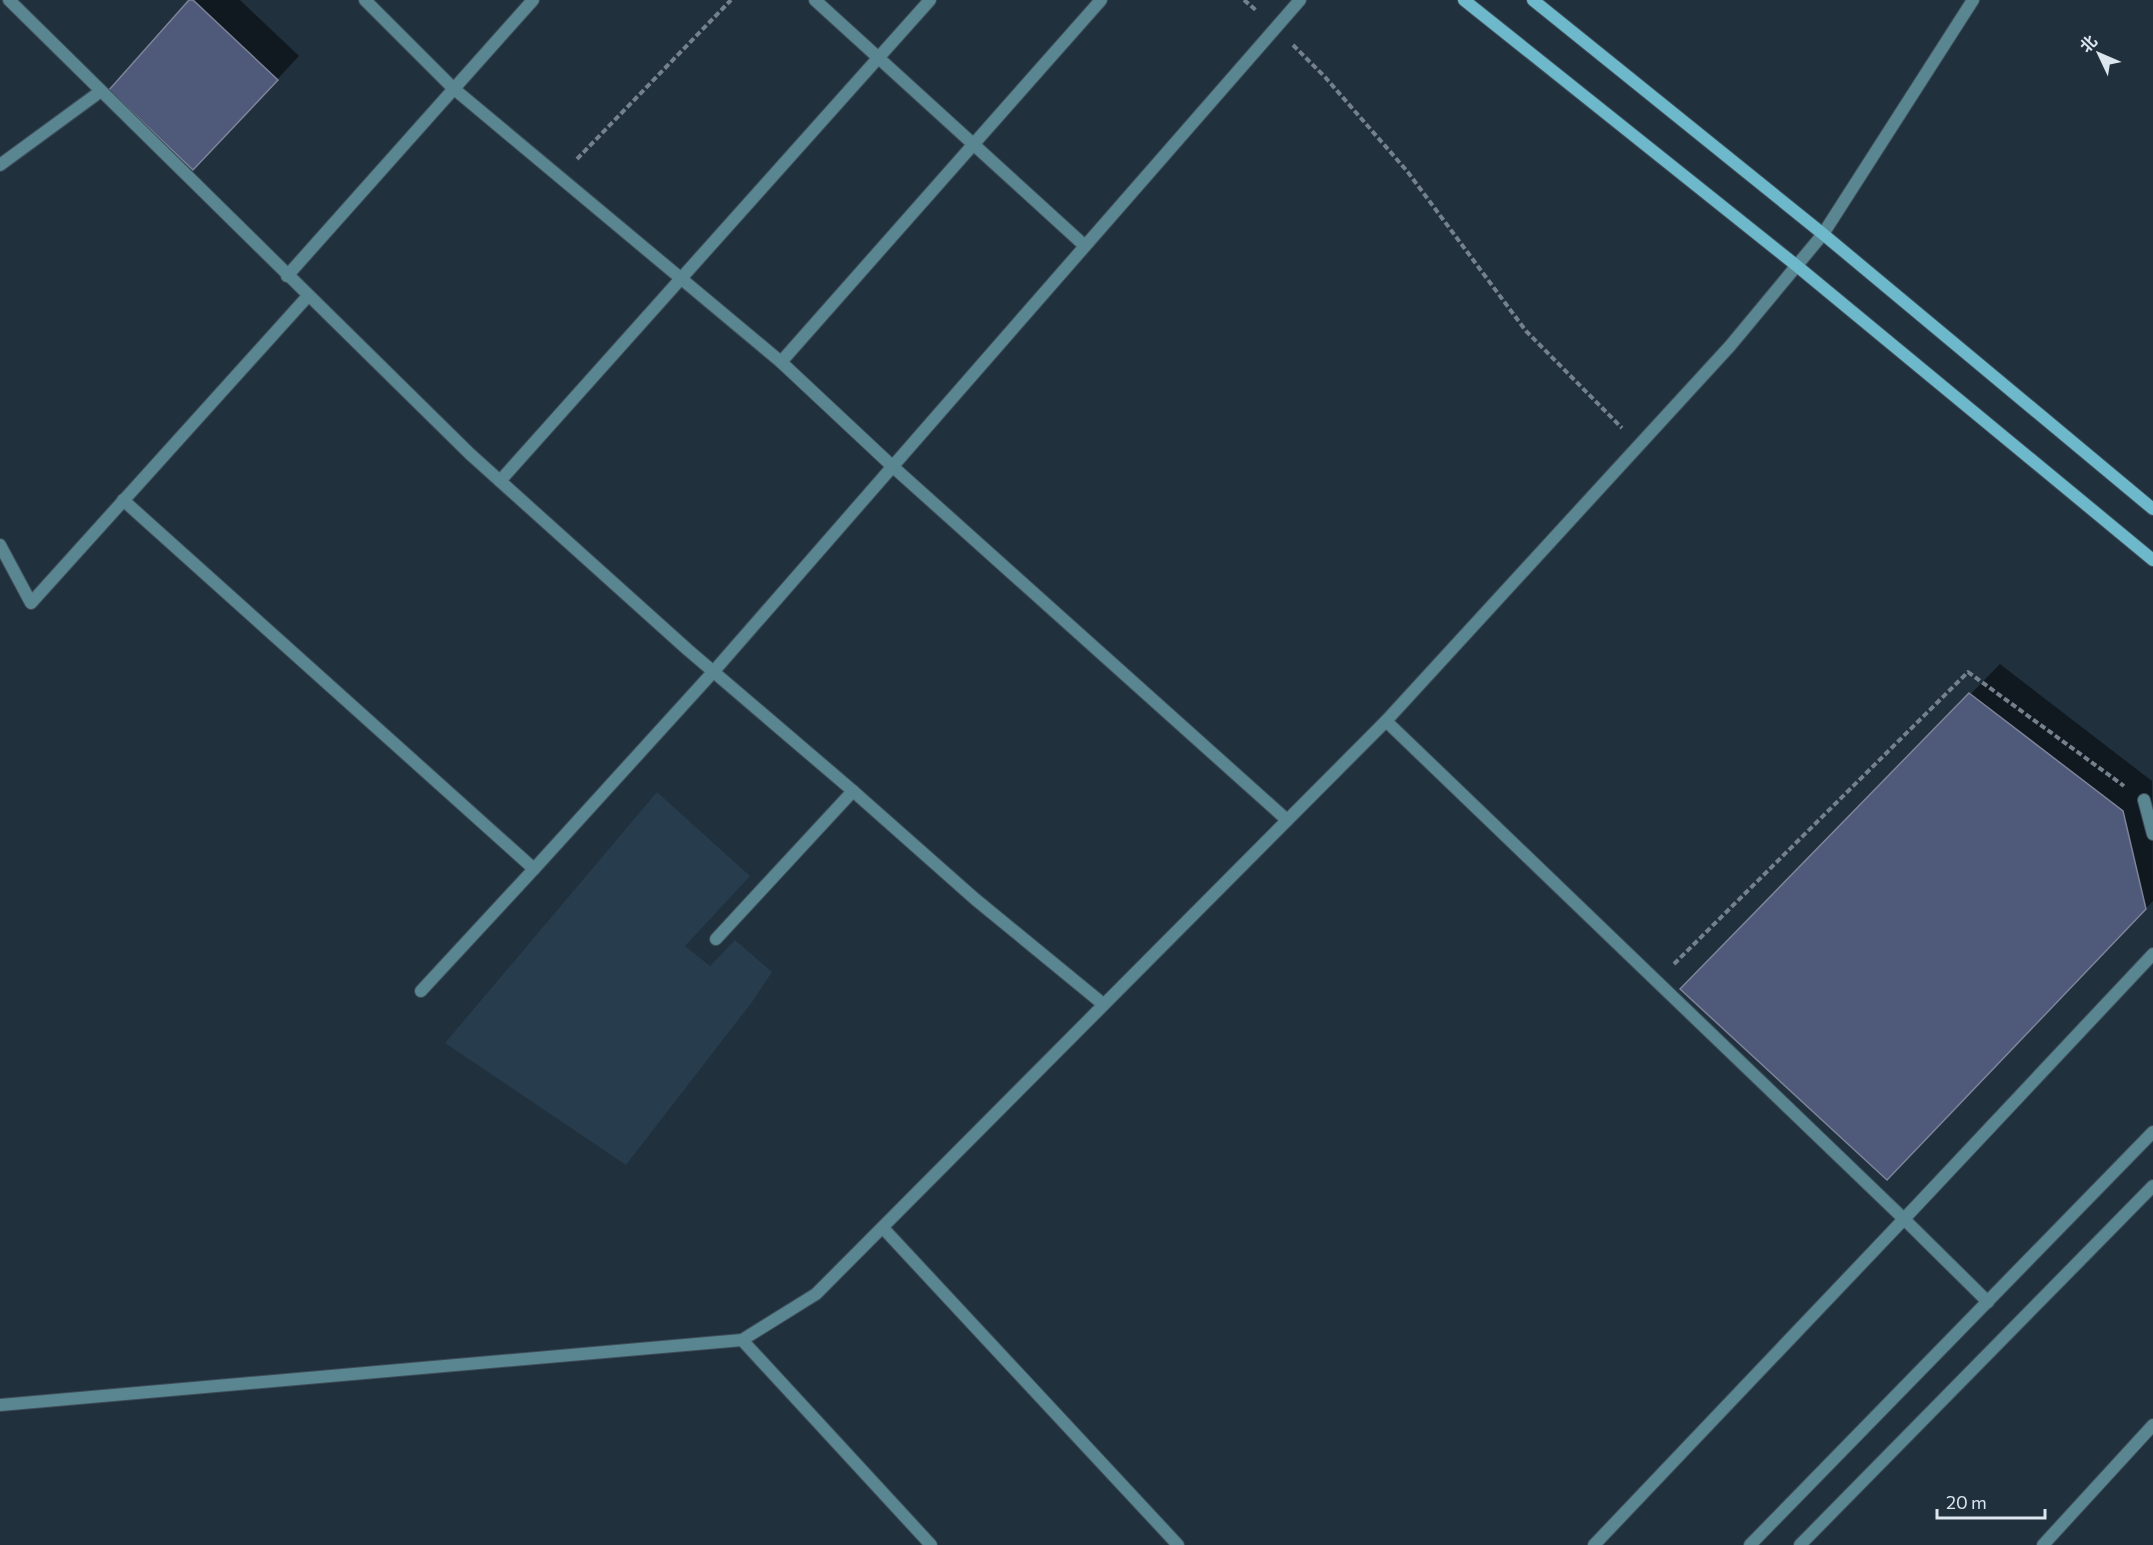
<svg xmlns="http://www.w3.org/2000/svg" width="2153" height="1545" viewBox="0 0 2153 1545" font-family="Commissioner,'Noto Sans SC',sans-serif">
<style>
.built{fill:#273c4d}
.shadow{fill:#0007}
.building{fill:#4f597a;stroke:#7d8398;stroke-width:1.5}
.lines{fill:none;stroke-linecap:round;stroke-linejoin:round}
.street-casing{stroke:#3e4d59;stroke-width:14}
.secondary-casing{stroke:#3e4d59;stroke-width:14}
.path{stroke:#74818c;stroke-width:4;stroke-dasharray:6 3;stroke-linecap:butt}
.street{stroke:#598691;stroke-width:12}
.secondary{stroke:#6db8ca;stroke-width:12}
</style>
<rect width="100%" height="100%" fill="#20303d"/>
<polygon class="built" points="657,792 750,876 685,946 710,966 735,940 772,972 752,1002 626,1165 445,1043"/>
<g class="shadow">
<polygon points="191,0 240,0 299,56 216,145"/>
<polygon points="2000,664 2152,781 2153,901 1917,1148 1682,989"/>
</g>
<g class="building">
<polygon points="189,0 193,0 278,80 193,170 109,90"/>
<polygon points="1969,693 2123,811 2146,909 1887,1180 1680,989"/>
</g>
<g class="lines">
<g class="street-casing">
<g id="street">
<polyline points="9,0 470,454 688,650 853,791 975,899 1103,1004"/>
<polyline points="365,0 453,88 781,362 891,465 1287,820"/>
<polyline points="815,0 1085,246"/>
<polyline points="0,165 101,91"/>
<polyline points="287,276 533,0"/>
<polyline points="781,362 1101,0"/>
<polyline points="500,481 930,0"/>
<polyline points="123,500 534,869 714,671 1300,0"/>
<polyline points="0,545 31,603 308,296"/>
<polyline points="1386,721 1904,1219 1988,1302"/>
<polyline points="2144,800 2153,834"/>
<polyline points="716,939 853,791"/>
<polyline points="421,991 534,869"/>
<polyline points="883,1228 1178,1545"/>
<polyline points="742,1340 931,1545"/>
<polyline points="0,1405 742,1340 816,1294 1386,721 1730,346 1823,234 1973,0"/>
<polyline points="1594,1545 1904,1219 2153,954"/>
<polyline points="1750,1545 2153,1132"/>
<polyline points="1800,1545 2153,1186"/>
<polyline points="2043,1545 2153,1425"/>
</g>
</g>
<g class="secondary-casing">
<g id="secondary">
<polyline points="1464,0 1797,266 2153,560"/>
<polyline points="1533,0 1823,234 2153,509"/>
</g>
</g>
<g class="path">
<polyline points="1244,0 1257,11"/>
<polyline points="1293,45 1325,77 1407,171 1526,331 1622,428"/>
<polyline points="577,159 731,0"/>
<polyline points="1674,964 1968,672 2124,786"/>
</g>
<use href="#street" class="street"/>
<use href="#secondary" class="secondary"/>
</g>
<g transform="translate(2099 54) rotate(314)" stroke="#20303d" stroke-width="4.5" paint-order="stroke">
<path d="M0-4.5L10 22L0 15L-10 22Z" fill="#dce6ef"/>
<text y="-9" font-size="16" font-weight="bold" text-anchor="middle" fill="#dce6ef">北</text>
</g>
<path d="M1937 1509v9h108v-9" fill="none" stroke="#dce6ef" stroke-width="3"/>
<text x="1946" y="1509" font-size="18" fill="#dce6ef" stroke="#20303d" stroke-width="4.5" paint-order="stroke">20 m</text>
</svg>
